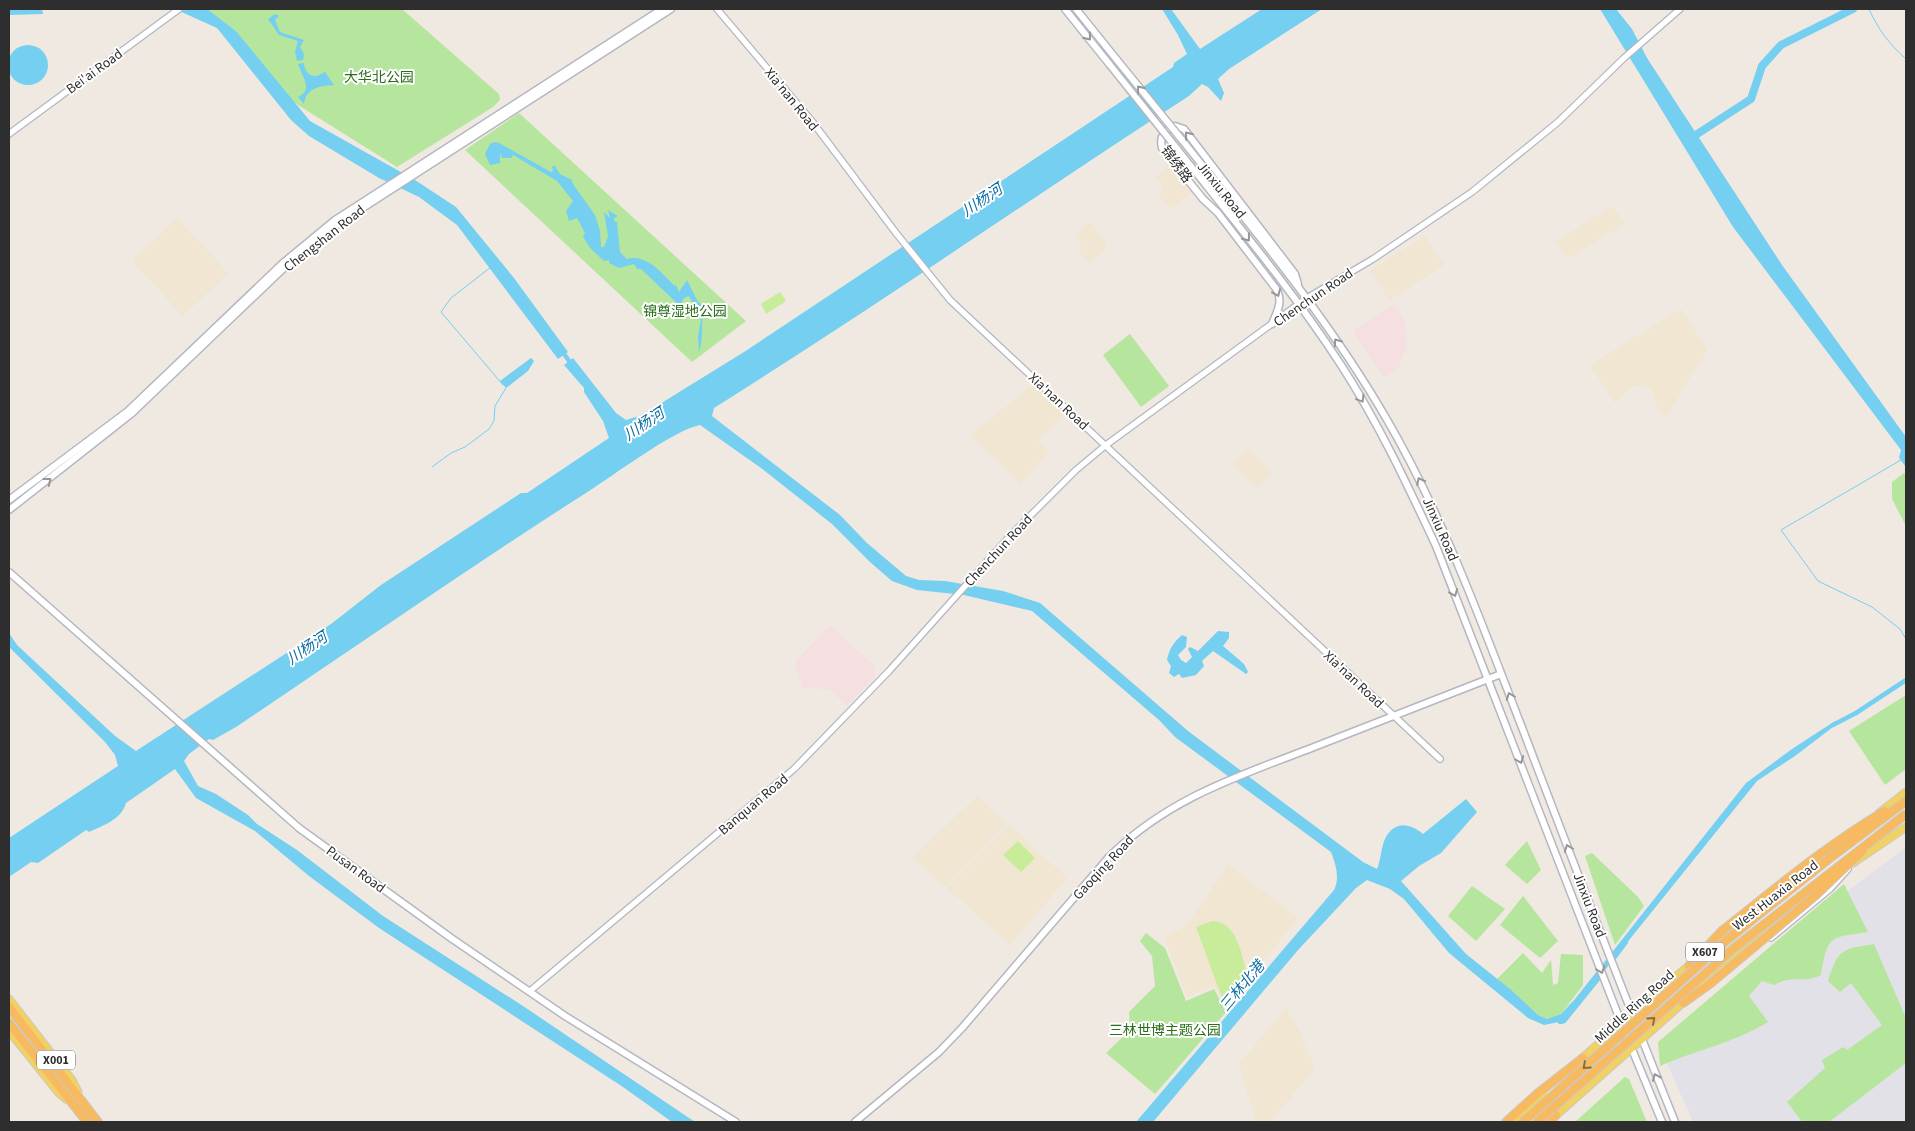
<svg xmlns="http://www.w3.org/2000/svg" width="1915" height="1131" viewBox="0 0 1915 1131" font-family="'Source Sans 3','Noto Sans SC',sans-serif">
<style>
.industrial{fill:#e3e1e8}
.education{fill:#f0e6d1}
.medical{fill:#f5dfe0}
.green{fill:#b6e59e}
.pitch{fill:#c9ec9a}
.water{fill:#75cff0}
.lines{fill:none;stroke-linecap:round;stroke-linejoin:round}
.stream{stroke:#75cff0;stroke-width:1}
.canal{stroke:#75cff0;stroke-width:4.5}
.river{stroke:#75cff0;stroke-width:8}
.tertiary-casing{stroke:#b4b7c1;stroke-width:8}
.secondary-casing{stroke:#b4b7c1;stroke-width:9}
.primary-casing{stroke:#c9c9c9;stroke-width:9}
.trunk-casing{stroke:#c9c9c9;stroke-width:10}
.tertiary{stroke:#fff;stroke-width:5.5}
.secondary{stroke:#fff;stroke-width:6}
.primary{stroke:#f2d163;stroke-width:7}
.trunk{stroke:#f8ba60;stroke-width:8}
.secondary-bridge-casing{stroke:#b4b7c1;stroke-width:9;stroke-linecap:butt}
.trunk-bridge-casing{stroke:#c9c9c9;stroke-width:10;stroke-linecap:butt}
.secondary-bridge{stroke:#fff;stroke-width:6}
.trunk-bridge{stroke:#f8ba60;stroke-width:8}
.oneway{stroke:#969696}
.oneway2{stroke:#896d44}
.labels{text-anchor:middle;stroke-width:4;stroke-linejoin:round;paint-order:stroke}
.shield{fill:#fff;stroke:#6d6d6d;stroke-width:1}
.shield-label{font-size:12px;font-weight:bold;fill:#2e2e2e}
.street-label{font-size:14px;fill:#2e2e2e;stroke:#fff}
.park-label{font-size:14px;fill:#2c6e1b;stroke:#fff}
.water-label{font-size:15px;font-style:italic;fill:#0d6fa3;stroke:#fff}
</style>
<rect width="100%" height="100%" fill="#efe9e1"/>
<polygon class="industrial" points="1906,847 1906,1122 1693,1122 1660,1048 1845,893"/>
<g class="education">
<polygon points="1167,168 1171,168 1191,193 1170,209 1158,193 1164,187 1156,177"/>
<polygon points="1613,206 1624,224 1567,259 1556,241"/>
<polygon points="177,218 228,273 183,316 132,261"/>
<polygon points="1091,222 1108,246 1089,264 1079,250 1082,246 1074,234"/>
<polygon points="1425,236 1444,265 1390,300 1370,270"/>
<polygon points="1681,309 1707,350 1667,415 1660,414 1651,389 1634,385 1615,403 1590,365"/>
<polygon points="1036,386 1064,414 1038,441 1049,452 1020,484 972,437 973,433 1030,387"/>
<polygon points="1248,449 1272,473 1257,488 1233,464"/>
<polygon points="977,796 1007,824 945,887 913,858"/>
<polygon points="1010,825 1067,878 1010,945 947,888"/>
<polygon points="1228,865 1298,917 1227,1008 1214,986 1187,997 1164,937 1185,927"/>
<polygon points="1286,1008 1299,1030 1315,1069 1270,1122 1256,1122 1239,1064"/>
</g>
<g class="medical">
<polygon points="1394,305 1405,322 1407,346 1398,368 1384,377 1353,330"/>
<polygon points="830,625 876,668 874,677 847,705 829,689 802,688 795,662"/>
</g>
<g class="green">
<polygon points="206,9 402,9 499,94 500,100 493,107 397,167 290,100 236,31"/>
<polygon points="519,113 746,321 692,362 465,150"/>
<polygon points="1130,334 1169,386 1141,407 1103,355"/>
<polygon points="1904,473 1906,475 1906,526 1892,499 1892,482"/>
<polygon points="1906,695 1906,769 1885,785 1849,731"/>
<polygon points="1527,841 1541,870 1527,884 1505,865"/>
<polygon points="1592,853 1638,897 1644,906 1615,945 1585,856"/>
<path d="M1844 884 1868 932C1830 938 1828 934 1821 975 1804 984 1794 974 1774 985L1762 981 1749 996 1768 1022C1734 1043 1696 1050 1660 1066L1658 1042Z"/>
<polygon points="1472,886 1505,909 1476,941 1448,916"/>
<polygon points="1523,896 1558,941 1540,958 1500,925"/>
<polygon points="1146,933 1165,948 1186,1001 1214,989 1226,1012 1155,1094 1106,1053 1130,1030 1129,1012 1155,986 1152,956 1140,941"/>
<path d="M1874 944 1906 1018V1063L1829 1122H1802L1787 1102 1825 1068 1822 1060 1843 1047 1847 1050 1882 1025 1851 983 1840 992 1828 981C1838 949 1842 949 1874 944Z"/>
<polygon points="1523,953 1542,973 1551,960 1553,985 1558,983 1561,954 1583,955 1583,985 1561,1014 1547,1019 1538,1015 1497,979"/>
<polygon points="1625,1077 1629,1079 1647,1122 1575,1122"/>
</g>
<g class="pitch">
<polygon points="780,292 786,301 766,314 761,304"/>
<polygon points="1018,841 1035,858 1021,872 1003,855"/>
<path d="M1212 921C1237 921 1241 954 1247 973 1248 987 1233 993 1222 998L1196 927Z"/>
</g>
<g class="water">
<polygon points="9,9 42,9 43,14 10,15"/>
<polygon points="175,9 207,9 236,31 310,121 415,180 456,207 514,278 568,352 558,359 457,225 419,197 379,178 309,136 291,120 217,28"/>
<path d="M1162 9H1171L1200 49 1262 9H1322L1229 69 1218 79 1224 93 1221 101 1208 87 1202 84 1189 96C1030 199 875 307 714 408L712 416 840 515 867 543 906 576 919 580 945 581 1003 591 1040 603 1188 731 1363 862 1377 869C1381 860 1381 846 1386 837 1396 820 1411 824 1423 834L1466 799 1477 812 1441 853 1419 866 1401 881 1466 954 1510 989 1538 1015 1547 1019 1561 1014 1575 999 1746 783 1792 749 1835 721 1837 724 1795 756 1757 781 1564 1021 1544 1025 1528 1018 1449 953 1404 899 1390 889 1367 880 1356 888 1298 950 1153 1122H1136L1334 890C1340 878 1336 865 1331 852L1175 737 1159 720 1032 611 964 595 917 590 892 581 870 562 832 524 761 468 700 425C674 430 614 475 589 491 470 567 354 648 236 727L213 740 209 739 189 754 184 761 198 786 216 794 248 815 257 824 297 850 383 916 523 1006 695 1122H672L623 1087 379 928 309 876 255 831 196 798 175 769 126 803C121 820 104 825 89 832L86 830 38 863 31 862 9 877V838L118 766 115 755 105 742 9 647V633L17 645 115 736 136 751 331 624 381 585 521 493H527L609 438 603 421 584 392V388L564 365 573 358 616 413 626 420 642 415 744 352 1173 67 1174 63 1187 54 1178 35Z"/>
<polygon points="1600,9 1616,9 1632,29 1647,58 1782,265 1906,437 1906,467 1899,458 1901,450 1733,227"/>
<polygon points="275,14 279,16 275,20 280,32 304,40 300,47 304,54 303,60 297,61 295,51 298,41 279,35 268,19"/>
<circle cx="28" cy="65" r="20"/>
<path d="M304 63C304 70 309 77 317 76L325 72 334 85C319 86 306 88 304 104L298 97C314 90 302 77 298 64Z"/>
<path d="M494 142 499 143 551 172 553 171 552 166H555L560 174 572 180 573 184 595 215 600 231 601 247H604L608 236 604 212 610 218 608 210 618 216 614 218V221L617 222 620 252 627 259C647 253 662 274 675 286L676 285 679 292 687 280 698 302 706 307C699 319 705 337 699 352L698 336 701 320 696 313 701 310 692 302 689 296 684 298 680 306 641 269H637L634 264 619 268 609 263V260L604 261 591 249 583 237 585 233 577 218 569 221 566 211 573 201 557 181 513 155 511 158H502L500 153V163L490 165 485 154 490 144Z"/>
<polygon points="531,358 534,361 528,371 506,388 500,381"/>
<path d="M1218 631 1229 632V638L1223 646 1244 664 1248 672 1246 674 1213 651 1202 661 1204 666 1196 675 1182 678 1179 674 1174 677 1169 673 1171 666 1167 660C1169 649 1174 642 1182 635L1187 637 1186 647 1178 655 1181 660 1186 663 1192 657 1188 649 1190 647 1198 651Z"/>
</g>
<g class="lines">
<g class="stream">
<path d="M1869 9C1878 29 1889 44 1906 59"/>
<polyline points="491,267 451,298 441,312 503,385"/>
<polyline points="1901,460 1781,530 1818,581 1872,607 1900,629 1906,639"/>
<polyline points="432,467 451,453 465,447 489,429 494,421 495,406 506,388"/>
</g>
<g class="canal">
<polyline points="562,351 572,365"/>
<polyline points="1833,725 1856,713 1906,680"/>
<polyline points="1611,962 1626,942"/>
<polyline points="1560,1022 1564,1021 1602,974"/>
</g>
<polyline class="river" points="1688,140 1751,99 1762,66 1781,45 1853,9"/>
<g class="tertiary-casing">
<g id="tertiary">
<polyline points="717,9 811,120 896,233 950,300 1440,759"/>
<polyline points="9,134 179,9"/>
<polyline points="1771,938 1830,889 1848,869"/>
<polyline points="530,991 794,769 889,671 1010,536 1076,470 1106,445 1307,298 1373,259 1472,192 1558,122 1624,58 1680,9"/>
</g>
</g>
<g class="secondary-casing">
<g id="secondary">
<polyline points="1065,9 1110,65"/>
<polyline points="1076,9 1117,60"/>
<path d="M1182 140C1254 230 1328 318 1386 418 1445 519 1484 630 1526 738 1575 867 1624 995 1675 1122"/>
<path d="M1174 145C1231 217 1291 288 1341 365 1378 422 1407 484 1436 546L1622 1025 1662 1122"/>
<path d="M1272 324C1277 312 1283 302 1277 290L1218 213 1203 199 1162 148C1159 136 1164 130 1175 126L1184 129 1295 274 1298 284"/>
<polyline points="9,500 128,411 283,263 335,220 662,9"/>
<polyline points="9,510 131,414 286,266 338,224 671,9"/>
<polyline points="9,572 299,828 451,938 565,1016 736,1122"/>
<path d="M855 1122 939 1052 962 1028 1109 857C1168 798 1239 776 1314 747 1377 722 1439 698 1501 674"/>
</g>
</g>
<g class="primary-casing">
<g id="primary">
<polyline points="1879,813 1906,792"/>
<polyline points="1853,863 1906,827"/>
<polyline points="1711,947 1839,845"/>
<polyline points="1701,986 1787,915"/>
<polyline points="9,999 72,1080 78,1092"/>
<polyline points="9,1031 58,1092 66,1099"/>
<polyline points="1580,1060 1693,962"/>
<polyline points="1552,1119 1686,1000"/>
<polyline points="1512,1122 1543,1094"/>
</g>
</g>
<g class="trunk-casing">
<g id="trunk">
<polyline points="1689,966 1722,931"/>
<polyline points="1683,1003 1711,983"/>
<polyline points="9,1007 98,1122"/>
<polyline points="9,1023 87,1122"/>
<polyline points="1506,1122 1537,1094 1583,1058"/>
<polyline points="1549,1122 1556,1115"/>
</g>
</g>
<use href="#tertiary" class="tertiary"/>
<use href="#secondary" class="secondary"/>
<use href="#primary" class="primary"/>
<use href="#trunk" class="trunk"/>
<g class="secondary-bridge-casing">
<g id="secondary-bridge">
<polyline points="1117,60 1182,140"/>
<polyline points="1110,65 1174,145"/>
</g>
</g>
<g class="trunk-bridge-casing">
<g id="trunk-bridge">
<path d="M1722 931C1775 889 1827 845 1885 811"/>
<polyline points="1711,983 1816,895 1862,851"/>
<polyline points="1523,1122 1727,940 1826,861 1906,801"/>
<polyline points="1537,1122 1734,948 1906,814"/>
</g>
</g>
<use href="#secondary-bridge" class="secondary-bridge"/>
<use href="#trunk-bridge" class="trunk-bridge"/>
</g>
<defs><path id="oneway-chevron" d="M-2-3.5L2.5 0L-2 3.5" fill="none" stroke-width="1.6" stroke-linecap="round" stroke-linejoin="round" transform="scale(1.25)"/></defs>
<g class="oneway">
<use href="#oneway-chevron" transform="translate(1088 37) rotate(51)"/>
<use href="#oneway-chevron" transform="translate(1140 89) rotate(-129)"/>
<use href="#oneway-chevron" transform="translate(1188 135) rotate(-128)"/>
<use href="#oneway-chevron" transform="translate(1247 238) rotate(52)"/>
<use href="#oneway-chevron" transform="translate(1277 293) rotate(67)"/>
<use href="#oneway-chevron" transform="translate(1337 342) rotate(-125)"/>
<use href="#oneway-chevron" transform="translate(1361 399) rotate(59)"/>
<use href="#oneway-chevron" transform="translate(48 481) rotate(-38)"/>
<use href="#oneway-chevron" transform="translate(1420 481) rotate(-117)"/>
<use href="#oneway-chevron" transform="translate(1454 593) rotate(68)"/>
<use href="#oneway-chevron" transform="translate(1510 696) rotate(-111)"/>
<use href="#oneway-chevron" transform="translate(1520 760) rotate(69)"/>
<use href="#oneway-chevron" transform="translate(1568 848) rotate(-111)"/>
<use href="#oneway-chevron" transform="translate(1601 970) rotate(69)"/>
<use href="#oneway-chevron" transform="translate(1656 1077) rotate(-113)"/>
</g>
<g class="oneway2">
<use href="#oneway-chevron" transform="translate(1652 1020) rotate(-42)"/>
<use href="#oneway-chevron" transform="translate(1586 1066) rotate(138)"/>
</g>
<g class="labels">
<g class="shield">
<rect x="1686" y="942.5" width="38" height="19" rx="4"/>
<rect x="37" y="1050.5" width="38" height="19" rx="4"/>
</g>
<g class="shield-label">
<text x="1705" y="956">X607</text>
<text x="56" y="1064">X001</text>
</g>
<g class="street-label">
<text transform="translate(94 71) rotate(-36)" y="5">Bei'ai Road</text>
<text transform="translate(792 99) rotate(51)" y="5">Xia'nan Road</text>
<text transform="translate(1177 164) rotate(54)" y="5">锦绣路</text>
<text transform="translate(1222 190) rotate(51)" y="5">Jinxiu Road</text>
<text transform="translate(324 238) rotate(-38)" y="5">Chengshan Road</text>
<text transform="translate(1313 297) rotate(-34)" y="5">Chenchun Road</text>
<text transform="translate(1059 401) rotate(43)" y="5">Xia'nan Road</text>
<text transform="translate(1441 529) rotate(66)" y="5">Jinxiu Road</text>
<text transform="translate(998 550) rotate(-47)" y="5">Chenchun Road</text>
<text transform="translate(1354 679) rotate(43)" y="5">Xia'nan Road</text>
<text transform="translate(753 804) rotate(-40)" y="5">Banquan Road</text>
<text transform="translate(1103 867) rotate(-47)" y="5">Gaoqing Road</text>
<text transform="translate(356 869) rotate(36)" y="5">Pusan Road</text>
<text transform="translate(1775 895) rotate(-38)" y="5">West Huaxia Road</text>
<text transform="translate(1590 905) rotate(69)" y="5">Jinxiu Road</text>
<text transform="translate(1634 1006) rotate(-42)" y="5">Middle Ring Road</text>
</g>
<g class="park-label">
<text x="379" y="82">大华北公园</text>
<text x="685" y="316">锦尊湿地公园</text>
<text x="1165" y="1035">三林世博主题公园</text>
</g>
<g class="water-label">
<text transform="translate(982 200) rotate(-34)" y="5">川杨河</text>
<text transform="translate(644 424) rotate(-34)" y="5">川杨河</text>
<text transform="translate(307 648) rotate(-34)" y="5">川杨河</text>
<text transform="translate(1242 986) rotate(-50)" y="5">三林北港</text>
</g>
</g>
<rect width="1915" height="1131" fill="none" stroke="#2e2e2e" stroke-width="20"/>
</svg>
